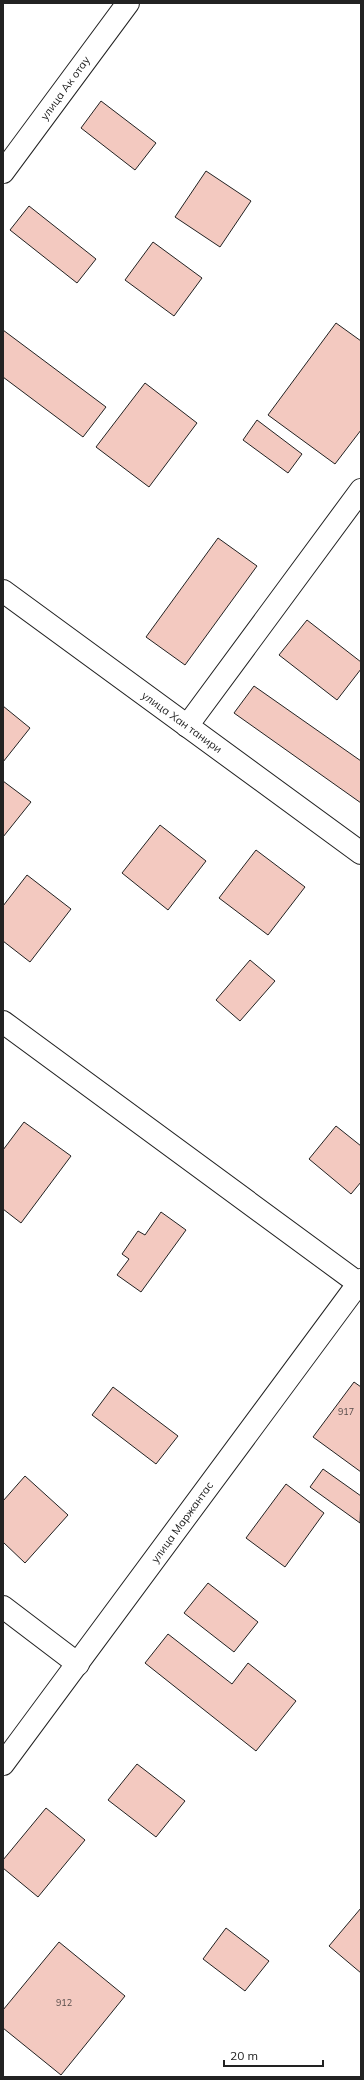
<svg xmlns="http://www.w3.org/2000/svg" width="364" height="2080" viewBox="0 0 364 2080" font-family="Mulish,sans-serif">
<style>
.building{fill:#f3c9c0;stroke:#222}
.lines{fill:none;stroke-linecap:round;stroke-linejoin:round}
.minor-casing{stroke:#222;stroke-width:24}
.minor{stroke:#fff;stroke-width:22}
.labels{text-anchor:middle;stroke-width:3;stroke-linejoin:round;paint-order:stroke}
.number-label{font-size:9px;fill:#564c4a}
.street-label{font-size:11px;fill:#222;stroke:#fff}
</style>
<rect width="100%" height="100%" fill="#fff"/>
<g class="building">
<polygon points="101,101 156,143 135,170 81,128"/>
<polygon points="206,171 251,201 220,247 175,217"/>
<polygon points="29,206 96,259 77,283 10,230"/>
<polygon points="153,242 202,278 174,316 125,280"/>
<polygon points="336,323 361,341 361,430 335,464 268,415"/>
<polygon points="3,330 106,407 83,437 3,377"/>
<polygon points="145,383 197,423 149,487 96,447"/>
<polygon points="257,420 302,454 288,473 243,440"/>
<polygon points="218,538 257,566 185,665 146,637"/>
<polygon points="307,620 361,662 361,669 337,700 279,655"/>
<polygon points="254,686 361,761 361,803 234,713"/>
<polygon points="3,706 30,728 3,762"/>
<polygon points="3,781 31,802 3,837"/>
<polygon points="160,825 206,861 168,910 122,873"/>
<polygon points="256,850 305,887 268,935 219,898"/>
<polygon points="27,875 71,909 30,962 3,941 3,906"/>
<polygon points="250,960 275,981 240,1021 216,1000"/>
<polygon points="24,1122 71,1156 21,1223 3,1209 3,1150"/>
<polygon points="336,1126 361,1146 361,1182 351,1194 309,1159"/>
<polygon points="161,1212 186,1230 141,1292 117,1275 129,1259 122,1254 138,1231 145,1235"/>
<polygon points="354,1382 361,1387 361,1472 313,1437"/>
<polygon points="113,1387 178,1436 156,1464 92,1415"/>
<polygon points="323,1469 361,1496 360,1523 310,1487"/>
<polygon points="25,1476 68,1515 25,1563 3,1542 3,1501"/>
<polygon points="286,1484 324,1513 285,1567 246,1538"/>
<polygon points="208,1583 258,1622 234,1652 184,1613"/>
<polygon points="168,1634 232,1684 248,1663 296,1701 256,1751 145,1663"/>
<polygon points="137,1764 185,1801 156,1837 108,1800"/>
<polygon points="46,1808 85,1840 38,1897 3,1868 3,1860"/>
<polygon points="361,1908 361,1973 329,1946"/>
<polygon points="226,1928 269,1961 245,1991 203,1959"/>
<polygon points="59,1942 125,1996 61,2075 3,2028 3,2010"/>
</g>
<g class="lines">
<g class="minor-casing">
<g id="minor">
<polyline points="3,172 128,3"/>
<polyline points="3,591 361,853"/>
<polyline points="187,726 361,490"/>
<polyline points="3,1022 358,1283"/>
<polyline points="3,1607 78,1664"/>
<polyline points="3,1764 361,1280"/>
</g>
</g>
<use href="#minor" class="minor"/>
</g>
<g class="labels">
<g class="number-label">
<text x="346" y="1415">917</text>
<text x="64" y="2006">912</text>
</g>
<g class="street-label">
<text transform="translate(65 88) rotate(-54)" y="4">улица Ак отау</text>
<text transform="translate(182 722) rotate(36)" y="4">улица Хан танири</text>
<text transform="translate(182 1522) rotate(-54)" y="4">улица Маржантас</text>
</g>
</g>
<rect width="364" height="2080" fill="none" stroke="#222222" stroke-width="8"/>
<path d="M224 2060v6h99v-6" fill="none" stroke="#222222" stroke-width="2"/>
<text x="230" y="2060" font-size="12" fill="#222222" stroke="#ffffff" stroke-width="3" paint-order="stroke">20 m</text>
</svg>
